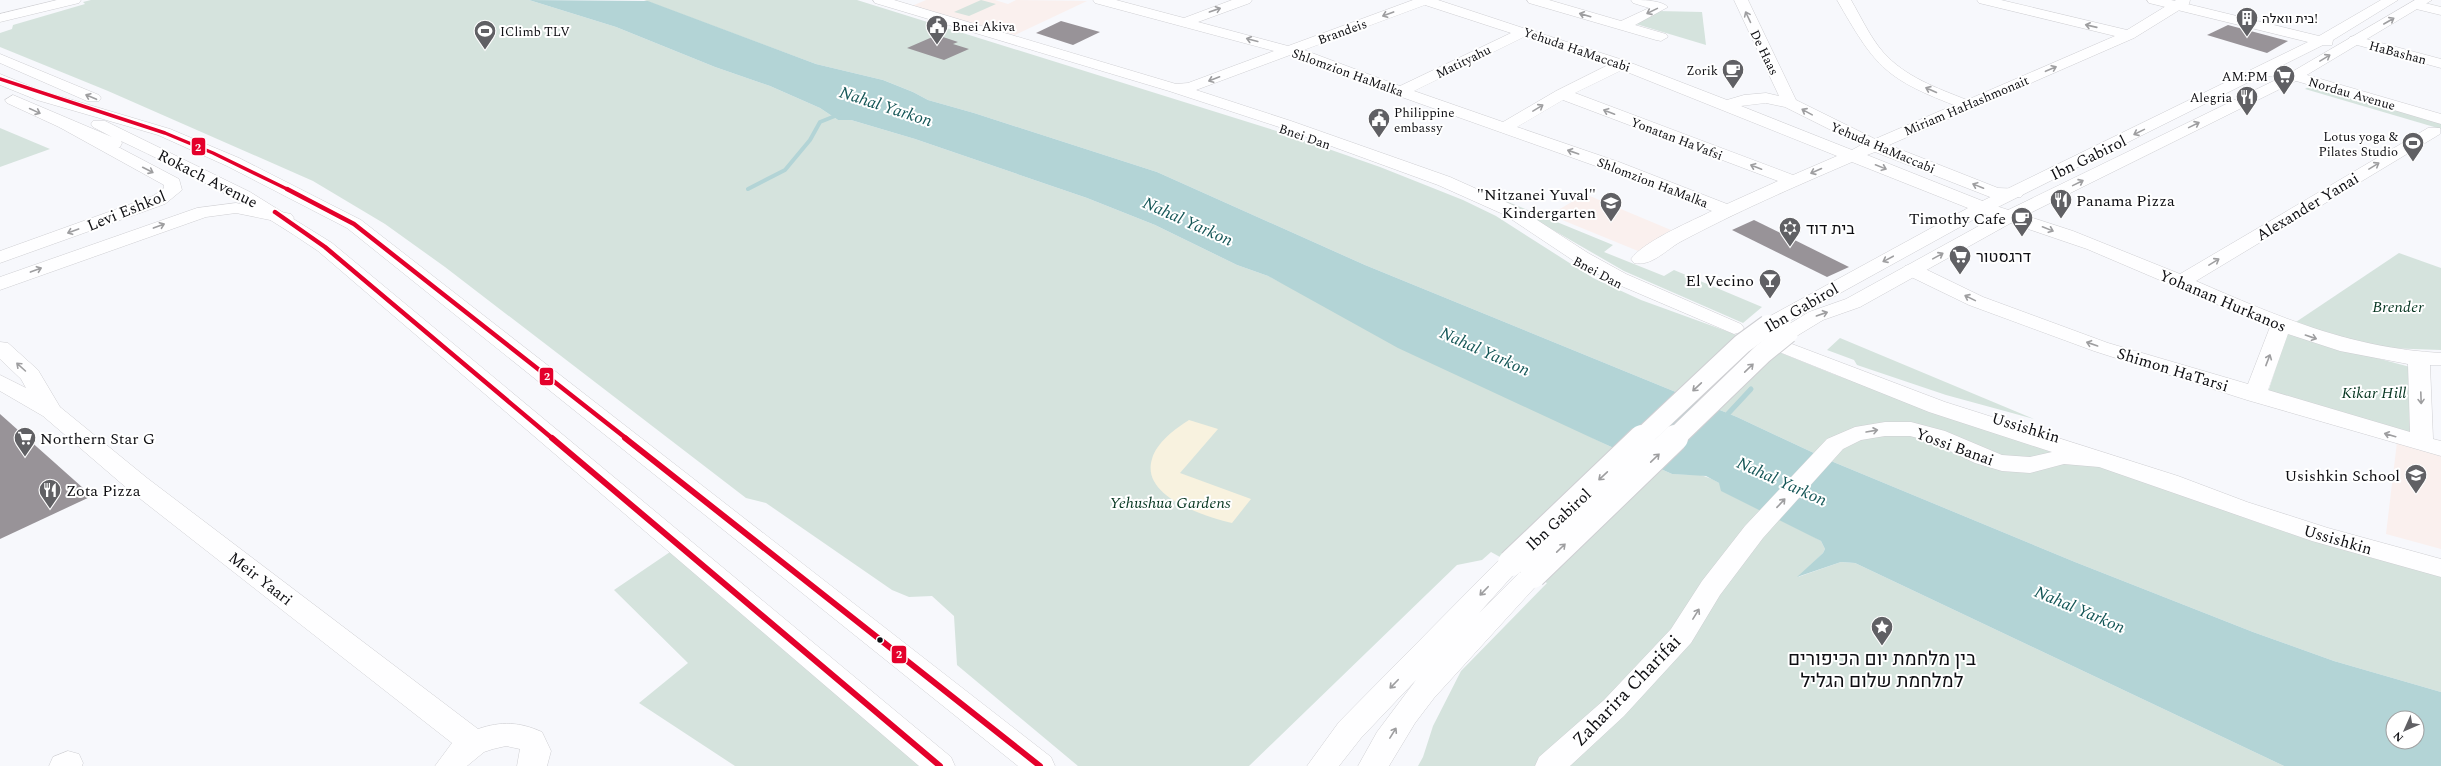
<svg xmlns="http://www.w3.org/2000/svg" width="2441" height="766" viewBox="0 0 2441 766" font-family="Spectral,Heebo,serif">
<style>
.education{fill:#faf0ee}
.green{fill:#d5e3dd}
.sand{fill:#f8f2df}
.water{fill:#b3d4d6;fill-rule:evenodd}
.lines{fill:none;stroke-linecap:round;stroke-linejoin:round}
.stream-far1{stroke:#b3d4d6;stroke-width:4}
.stream{stroke:#b3d4d6;stroke-width:5}
.building{fill:#989398}
.minor-casing{stroke:#cfcfd3;stroke-width:1}
.major-casing{stroke:#cfcfd3;stroke-width:1}
.minor{fill:#fefeff;fill-rule:evenodd}
.major{fill:#fefeff;fill-rule:evenodd}
.major-bridge-far1-casing{stroke:#cfcfd3;stroke-width:22;stroke-linecap:butt}
.major-bridge-casing{stroke:#cfcfd3;stroke-width:28;stroke-linecap:butt}
.major-bridge-far1{stroke:#fefeff;stroke-width:20}
.major-bridge{stroke:#fefeff;stroke-width:26}
.bus-1-far2-casing{stroke:#fff;stroke-width:5.5}
.bus-1-far1-casing{stroke:#fff;stroke-width:8}
.bus-1-casing{stroke:#fff;stroke-width:9}
.bus-1-far2{stroke:#e4002b;stroke-width:3.5}
.bus-1-far1{stroke:#e4002b;stroke-width:4.5}
.bus-1{stroke:#e4002b;stroke-width:6}
.oneway{stroke:#9e9ea0}
.bus-dot{fill:#0e0e12;stroke:#fff;stroke-width:1.5}
.labels{text-anchor:middle;stroke-width:4;stroke-linejoin:round;paint-order:stroke}
.far-poi-label{font-size:13px;fill:#0e0e12;stroke:#fff;text-anchor:start}
.far-street-label{font-size:13px;fill:#0e0e12;stroke:#fff}
.street-label{font-size:16px;fill:#0e0e12;stroke:#fff}
.poi-label{font-size:16px;fill:#0e0e12;stroke:#fff;text-anchor:start}
.park-label{font-size:16px;font-style:italic;fill:#053520;stroke:#fff}
.water-label{font-size:17px;font-style:italic;fill:#155657;stroke:#fff}
.near-poi-label{font-size:19px;fill:#0e0e12;stroke:#fff}
.near-street-label{font-size:19px;fill:#0e0e12;stroke:#fff}
.line-badge{stroke:#fff;stroke-width:1.5}
.badge-label{font-size:11px;text-anchor:middle;font-weight:bold;fill:#fff}
</style>
<rect width="100%" height="100%" fill="#f7f8fc"/>
<g class="education">
<polygon points="926,0 995,0 1008,4 1016,0 1087,1 1015,35 912,6"/>
<polygon points="1585,194 1671,230 1638,251 1550,215"/>
<polygon points="2397,442 2441,455 2441,549 2386,534"/>
</g>
<g class="green">
<polygon points="91,0 529,0 616,27 715,67 770,86 820,108 838,120 851,120 915,139 1087,198 1155,225 1237,265 1268,276 1607,445 1672,474 1701,475 1712,479 1821,541 1825,549 1823,553 1798,577 1841,562 1855,563 2284,766 1418,766 1423,757 1433,726 1461,671 1547,583 1491,552 1482,560 1457,565 1249,766 1078,766 957,665 954,616 932,596 909,597 892,590 766,503 746,498 445,267 385,224 313,181 108,91 0,47 0,33 12,29 13,25 85,4 83,2"/>
<polygon points="644,0 857,0 1280,132 1380,167 1463,200 1496,216 1593,278 1641,300 1729,332 1833,374 1908,402 2120,472 2265,525 2441,577 2441,692 2334,661 2253,632 2075,562 1831,461 1737,417 1365,265 1157,172 974,113 928,100 913,92 883,80 816,64"/>
<polygon points="981,0 996,4 969,16 954,12"/>
<polygon points="1658,11 1702,12 1706,45 1636,24"/>
<polygon points="2313,84 2441,121 2441,129 2305,89"/>
<polygon points="0,128 50,149 0,167"/>
<polygon points="1496,197 1613,245 1604,252 1664,276 1674,270 1762,307 1743,323 1624,271"/>
<polygon points="2399,253 2441,268 2441,350 2385,348 2293,324"/>
<polygon points="2287,334 2410,367 2411,437 2267,395"/>
<polygon points="1840,338 2034,419 1946,395 1857,365 1854,360 1827,350"/>
<polygon points="670,552 925,766 735,766 639,703 688,663 614,590"/>
</g>
<path class="sand" d="M1189 420 1218 429 1180 473 1251 499 1232 523C1207 517 1140 497 1152 459 1157 442 1175 429 1189 420Z"/>
<path class="water" d="M529 0 648 1 816 64 883 80 913 92 928 100 974 113 1157 172 1365 265 1737 417 1831 461 2075 562 2253 632 2334 661 2441 692V766H2284L1855 563 1841 562 1797 577 1823 553 1825 549 1821 541 1721 491 1719 483 1706 476 1672 474 1607 445 1398 348 1268 276 1237 265 1155 225 1087 198 915 139 851 120H838L820 108 770 86 715 67 616 27ZM2393 718H2417V742H2393Z"/>
<g class="lines">
<polyline class="stream-far1" points="748,189 785,170 810,140 820,122 840,114"/>
<polyline class="stream" points="1724,418 1751,389"/>
</g>
<g class="building">
<polygon points="1061,21 1100,32 1073,45 1036,33"/>
<polygon points="2228,25 2288,41 2267,53 2207,35"/>
<polygon points="937,35 958,42 953,44 969,49 944,60 907,48"/>
<polygon points="1754,220 1849,267 1827,277 1732,230"/>
<polygon points="0,414 92,496 0,539"/>
</g>
<g class="lines">
<g class="minor-casing">
<g id="minor">
<path d="M873 0H894L1176 84 1188 83 1274 51 1095 3 1093 0H1116L1184 18 1232 0H1252L1250 3 1198 22 1288 46 1413 0H1438L1523 28H1531L1533 31 1626 61 1727 100 1744 95 1766 93 1779 96 1734 0H1748L1796 100 1875 139 1954 105C1883 78 1874 64 1837 0H1851C1861 17 1870 37 1883 52 1905 77 1937 88 1967 100L2115 36 1979 3 1977 0H2001L2127 30 2176 0H2190L2189 4 2134 38 1889 145 1998 188 2021 189 2024 193 2021 197H1990L1875 152 1867 155 1990 204 2073 231 2180 274 2428 128H2440V134L2196 281C2279 317 2350 348 2441 353V365H2430L2433 439 2441 441V456L2247 400 2094 351 1969 305 1905 274 1902 270 1905 266 1912 264 1919 266 1983 297 2108 343 2248 384 2270 327 2087 249 1978 212 1852 162C1794 187 1736 212 1680 242 1666 250 1651 267 1634 263L1631 259C1644 241 1692 221 1712 211L1607 170 1396 95 1290 55 1196 90 1291 121 1450 177 1517 207 1588 253 1626 274 1741 324 1744 328 1741 332 1734 334 1612 282 1574 261 1505 215 1438 185 1279 127 1169 91 875 3ZM1425 5 1511 33 1400 86 1304 50ZM1524 37 1608 65 1556 91 1503 122 1414 91ZM1622 70 1837 156 1793 175 1575 93ZM1563 100 1778 181 1727 204 1619 162 1517 127ZM1766 103 1785 107 1861 145 1852 150 1741 106ZM2288 334 2340 351 2408 364 2410 432 2268 390Z"/>
<path d="M1527 0H1549L1621 21 1649 8 1633 3 1631 0C1642 0 1661 0 1668 7L1635 25 1666 34 1668 37 1661 41 1656 40 1529 3Z"/>
<polygon points="2417,1 2441,7 2441,15 2412,8 2410,5 2412,2"/>
<polygon points="2355,36 2441,59 2441,68 2350,43 2348,40 2350,37"/>
<polygon points="2262,66 2300,73 2441,114 2441,124 2293,80 2257,74 2254,71 2257,68"/>
<polygon points="65,119 179,179 182,190 165,204 0,263 0,251 153,196 164,188 164,185 59,127 57,124 59,121"/>
<polygon points="236,203 291,214 294,218 291,222 285,223 236,213 206,217 0,290 0,277 197,208"/>
<polygon points="1784,341 1945,402 2178,476 2247,502 2328,528 2441,559 2441,577 2312,541 2099,467 2064,464 2030,473 2002,471 1975,463 1929,441 1910,436 1885,436 1861,440 1843,449 1763,538 1720,595 1691,643 1624,716 1570,766 1535,766 1539,757 1604,700 1671,629 1702,581 1745,526 1827,439 1855,427 1885,422 1911,422 1945,431 2002,455 2030,457 2052,452 1929,412 1777,351 1773,347 1777,343"/>
<path d="M0 342 8 343 38 370 60 407 147 478 478 729C501 721 520 722 542 732L551 751 547 766H517L520 749 506 746 493 749 484 752 467 766H435L452 743 129 490 43 416 0 391V375L26 388 21 379 0 359Z"/>
<polygon points="68,751 79,754 83,763 82,766 49,766 53,757"/>
</g>
</g>
<g class="major-casing">
<g id="major">
<polygon points="57,0 81,0 79,3 0,22 0,14"/>
<polygon points="2147,0 2171,0 2319,36 2381,0 2398,0 2333,40 2332,45 2323,45 1980,216 1775,329 1768,331 1761,329 1758,325 1761,321 1968,208 2308,42 2149,3"/>
<polygon points="2415,0 2432,0 2300,79 2018,219 1860,307 1823,320 1795,337 1788,339 1781,337 1778,333 1781,329 1809,312 1846,299 2006,211 2290,73"/>
<polygon points="0,54 99,95 101,98 99,101 87,101 0,63"/>
<polygon points="0,74 39,90 170,129 239,158 361,220 1051,757 1055,766 1018,766 347,228 227,166 158,135 37,100 0,85"/>
<path d="M13 95 112 137 93 127 91 124 93 121H105L250 192 332 243 951 757 955 766H919L318 251C256 208 189 173 121 141L122 143 120 147 114 148 59 127 7 103 5 100Z"/>
<polygon points="1511,554 1520,557 1524,563 1479,613 1524,568 1533,566 1542,568 1546,575 1434,698 1415,723 1389,766 1358,766 1377,732 1416,680 1361,738 1339,766 1307,766 1339,722 1502,557"/>
</g>
</g>
<use href="#minor" class="minor"/>
<use href="#major" class="major"/>
<g class="major-bridge-far1-casing">
<g id="major-bridge-far1">
<polyline points="1641,439 1742,344 1768,325"/>
<polyline points="1674,439 1762,354 1788,333"/>
</g>
</g>
<g class="major-bridge-casing">
<g id="major-bridge">
<polyline points="1511,563 1642,438"/>
<polyline points="1533,575 1675,438"/>
</g>
</g>
<use href="#major-bridge-far1" class="major-bridge-far1"/>
<use href="#major-bridge" class="major-bridge"/>
<g class="bus-1-far2-casing">
<polyline id="bus-1-far2" points="0,79 165,133 213,153 289,190"/>
</g>
<g class="bus-1-far1-casing">
<g id="bus-1-far1">
<polyline points="287,189 354,224 627,439"/>
<polyline points="275,212 325,247 553,439"/>
</g>
</g>
<g class="bus-1-casing">
<g id="bus-1">
<polyline points="552,438 940,766"/>
<polyline points="625,438 1040,766"/>
</g>
</g>
<use href="#bus-1-far2" class="bus-1-far2"/>
<use href="#bus-1-far1" class="bus-1-far1"/>
<use href="#bus-1" class="bus-1"/>
</g>
<defs><path id="oneway-shaft" d="M-6 0H5M1.5-3L5.5 0L1.5 3" fill="none" stroke-width="1.6" stroke-linecap="round" stroke-linejoin="round"/></defs>
<g class="oneway">
<use href="#oneway-shaft" transform="translate(1215 10) rotate(-19)"/>
<use href="#oneway-shaft" transform="translate(1652 11) rotate(154)"/>
<use href="#oneway-shaft" transform="translate(1388 14) rotate(160)"/>
<use href="#oneway-shaft" transform="translate(1585 15) rotate(-164)"/>
<use href="#oneway-shaft" transform="translate(1748 17) rotate(-115)"/>
<use href="#oneway-shaft" transform="translate(2389 21) rotate(-30)"/>
<use href="#oneway-shaft" transform="translate(2091 26) rotate(-167)"/>
<use href="#oneway-shaft" transform="translate(1252 40) rotate(-165)"/>
<use href="#oneway-shaft" transform="translate(2325 58) rotate(-31)"/>
<use href="#oneway-shaft" transform="translate(2051 69) rotate(-23)"/>
<use href="#oneway-shaft" transform="translate(1214 79) rotate(159)"/>
<use href="#oneway-shaft" transform="translate(1931 90) rotate(-156)"/>
<use href="#oneway-shaft" transform="translate(91 97) rotate(-157)"/>
<use href="#oneway-shaft" transform="translate(1538 108) rotate(-31)"/>
<use href="#oneway-shaft" transform="translate(35 111) rotate(25)"/>
<use href="#oneway-shaft" transform="translate(1609 112) rotate(-159)"/>
<use href="#oneway-shaft" transform="translate(1807 112) rotate(-151)"/>
<use href="#oneway-shaft" transform="translate(2194 125) rotate(-26)"/>
<use href="#oneway-shaft" transform="translate(2139 132) rotate(154)"/>
<use href="#oneway-shaft" transform="translate(1573 152) rotate(-161)"/>
<use href="#oneway-shaft" transform="translate(2374 166) rotate(-31)"/>
<use href="#oneway-shaft" transform="translate(1756 167) rotate(-159)"/>
<use href="#oneway-shaft" transform="translate(1881 167) rotate(22)"/>
<use href="#oneway-shaft" transform="translate(148 170) rotate(27)"/>
<use href="#oneway-shaft" transform="translate(1816 171) rotate(156)"/>
<use href="#oneway-shaft" transform="translate(2078 183) rotate(-26)"/>
<use href="#oneway-shaft" transform="translate(1978 186) rotate(-158)"/>
<use href="#oneway-shaft" transform="translate(159 226) rotate(-20)"/>
<use href="#oneway-shaft" transform="translate(2048 229) rotate(22)"/>
<use href="#oneway-shaft" transform="translate(73 231) rotate(160)"/>
<use href="#oneway-shaft" transform="translate(1938 256) rotate(-29)"/>
<use href="#oneway-shaft" transform="translate(1888 259) rotate(152)"/>
<use href="#oneway-shaft" transform="translate(2214 262) rotate(-31)"/>
<use href="#oneway-shaft" transform="translate(36 270) rotate(-20)"/>
<use href="#oneway-shaft" transform="translate(1970 298) rotate(-154)"/>
<use href="#oneway-shaft" transform="translate(1822 314) rotate(-19)"/>
<use href="#oneway-shaft" transform="translate(2311 337) rotate(19)"/>
<use href="#oneway-shaft" transform="translate(2092 344) rotate(-161)"/>
<use href="#oneway-shaft" transform="translate(2268 360) rotate(-69)"/>
<use href="#oneway-shaft" transform="translate(21 367) rotate(-138)"/>
<use href="#oneway-shaft" transform="translate(1749 368) rotate(-44)"/>
<use href="#oneway-shaft" transform="translate(1697 387) rotate(137)"/>
<use href="#oneway-shaft" transform="translate(2421 398) rotate(88)"/>
<use href="#oneway-shaft" transform="translate(1872 431) rotate(-10)"/>
<use href="#oneway-shaft" transform="translate(2390 435) rotate(-164)"/>
<use href="#oneway-shaft" transform="translate(1655 458) rotate(-44)"/>
<use href="#oneway-shaft" transform="translate(1603 476) rotate(137)"/>
<use href="#oneway-shaft" transform="translate(1781 503) rotate(-47)"/>
<use href="#oneway-shaft" transform="translate(1561 548) rotate(-44)"/>
<use href="#oneway-shaft" transform="translate(1484 591) rotate(134)"/>
<use href="#oneway-shaft" transform="translate(1696 614) rotate(-58)"/>
<use href="#oneway-shaft" transform="translate(1394 684) rotate(134)"/>
<use href="#oneway-shaft" transform="translate(1393 733) rotate(-58)"/>
</g>
<defs>
<g id="building-pin" transform="scale(1.15)"><path d="M0 17L-7.5 6A9.5 9.5 0 1 1 7.5 6Z" fill="#606064" stroke="#fff"/><path d="M-4-6H4V6H1V3H-1V6H-4ZM-2.5-4.3h1.7v1.8h-1.7ZM.8-4.3h1.7v1.8H.8ZM-2.5-1h1.7V.8h-1.7ZM.8-1h1.7V.8H.8Z" fill="#fff"/></g>
<g id="civic-pin" transform="scale(1.15)"><path d="M0 17L-7.5 6A9.5 9.5 0 1 1 7.5 6Z" fill="#606064" stroke="#fff"/><path d="M-.6-6.5H3V-4.5H.6V-3L4-1V1h2V6H-6V1h2V-1L-.6-3ZM-1.2 2.5V6h2.4V2.5Z" fill="#fff"/></g>
<g id="stadium-pin" transform="scale(1.15)"><path d="M0 17L-7.5 6A9.5 9.5 0 1 1 7.5 6Z" fill="#606064" stroke="#fff"/><path d="M0-5a6.5 5 0 1 0 0 10a6.5 5 0 1 0 0-10ZM-3.5-1.8h7v3.6h-7Z" fill="#fff"/></g>
<g id="cafe-pin" transform="scale(1.15)"><path d="M0 17L-7.5 6A9.5 9.5 0 1 1 7.5 6Z" fill="#606064" stroke="#fff"/><path d="M-5.5-4.5H6V0H3Q3 3.5 0 3.5H-2.5Q-5.5 3.5-5.5 0ZM3-3.2v2h1.7v-2ZM-6 4.5H4V6H-6Z" fill="#fff"/></g>
<g id="supermarket-pin" transform="scale(1.15)"><path d="M0 17L-7.5 6A9.5 9.5 0 1 1 7.5 6Z" fill="#606064" stroke="#fff"/><path d="M-6-5.5h2.5l.6 2H6L4.5 2H-2.5L-4.4-4H-6ZM-1.5 3.2a1.3 1.3 0 1 0 .1 0ZM3 3.2a1.3 1.3 0 1 0 .1 0Z" fill="#fff"/></g>
<g id="restaurant-pin" transform="scale(1.15)"><path d="M0 17L-7.5 6A9.5 9.5 0 1 1 7.5 6Z" fill="#606064" stroke="#fff"/><path d="M-5-6h1v4h1v-4h1v4h1v-4h1v5L-1.5 .5V6h-2V.5L-5-1ZM5-6V6H3V1.5H1.5Q1.5-4 5-6Z" fill="#fff"/></g>
<g id="school-pin" transform="scale(1.15)"><path d="M0 17L-7.5 6A9.5 9.5 0 1 1 7.5 6Z" fill="#606064" stroke="#fff"/><path d="M0-5L7-2L0 1L-7-2ZM-4 1L0 2.5L4 1V4Q0 6-4 4Z" fill="#fff"/></g>
<g id="synagogue-pin" transform="scale(1.15)"><path d="M0 17L-7.5 6A9.5 9.5 0 1 1 7.5 6Z" fill="#606064" stroke="#fff"/><path d="M0-6.5L5.6 3.2H-5.6ZM0 6.5L5.6-3.2H-5.6Z" fill="#fff"/></g>
<g id="bar-pin" transform="scale(1.15)"><path d="M0 17L-7.5 6A9.5 9.5 0 1 1 7.5 6Z" fill="#606064" stroke="#fff"/><path d="M-6-5H6L.8 .8V4.5H3.5V6h-7V4.5H-.8V.8Z" fill="#fff"/></g>
<g id="sight-pin" transform="scale(1.15)"><path d="M0 17L-7.5 6A9.5 9.5 0 1 1 7.5 6Z" fill="#606064" stroke="#fff"/><path d="M0-6L1.8-2.2L6-1.7L2.9 1.2L3.7 5.4L0 3.3L-3.7 5.4L-2.9 1.2L-6-1.7L-1.8-2.2Z" fill="#fff"/></g>
</defs>
<g fill-rule="evenodd">
<use href="#building-pin" x="2247" y="18"/>
<use href="#civic-pin" x="937" y="26"/>
<use href="#stadium-pin" x="485" y="31"/>
<use href="#cafe-pin" x="1733" y="70"/>
<use href="#supermarket-pin" x="2284" y="76"/>
<use href="#restaurant-pin" x="2247" y="97"/>
<use href="#civic-pin" x="1379" y="119"/>
<use href="#stadium-pin" x="2413" y="143"/>
<use href="#restaurant-pin" x="2061" y="200"/>
<use href="#school-pin" x="1611" y="203"/>
<use href="#cafe-pin" x="2022" y="218"/>
<use href="#synagogue-pin" x="1790" y="228"/>
<use href="#supermarket-pin" x="1960" y="256"/>
<use href="#bar-pin" x="1770" y="280"/>
<use href="#supermarket-pin" x="25" y="438"/>
<use href="#school-pin" x="2416" y="475"/>
<use href="#restaurant-pin" x="50" y="490"/>
<use href="#sight-pin" x="1882" y="627"/>
</g>
<circle class="bus-dot" cx="880" cy="640" r="3.5"/>
<g class="labels">
<g class="far-poi-label">
<text x="2262" y="23">בית וואלה!</text>
<text x="952" y="31">Bnei Akiva</text>
<text x="500" y="36">IClimb TLV</text>
<text x="1718" y="75" text-anchor="end">Zorik</text>
<text x="2268" y="81" text-anchor="end">AM:PM</text>
<text x="2232" y="102" text-anchor="end">Alegria</text>
<text x="1394" y="117">Philippine<tspan x="1394" dy="15">embassy</tspan></text>
<text x="2398" y="141" text-anchor="end">Lotus yoga &amp;<tspan x="2398" dy="15">Pilates Studio</tspan></text>
</g>
<g class="far-street-label">
<text transform="translate(1342 31) rotate(-20)" y="5">Brandeis</text>
<text transform="translate(1577 49) rotate(19)" y="5">Yehuda HaMaccabi</text>
<text transform="translate(1765 52) rotate(64)" y="5">De Haas</text>
<text transform="translate(2398 52) rotate(15)" y="5">HaBashan</text>
<text transform="translate(1463 61) rotate(-26)" y="5">Matityahu</text>
<text transform="translate(1348 72) rotate(20)" y="5">Shlomzion HaMalka</text>
<text transform="translate(2352 93) rotate(16)" y="5">Nordau Avenue</text>
<text transform="translate(1966 105) rotate(-23)" y="5">Miriam HaHashmonait</text>
<text transform="translate(1305 136) rotate(19)" y="5">Bnei Dan</text>
<text transform="translate(1677 138) rotate(21)" y="5">Yonatan HaVafsi</text>
<text transform="translate(1883 147) rotate(23)" y="5">Yehuda HaMaccabi</text>
<text transform="translate(1653 182) rotate(21)" y="5">Shlomzion HaMalka</text>
<text transform="translate(1598 272) rotate(28)" y="5">Bnei Dan</text>
</g>
<g class="street-label">
<text transform="translate(2088 157) rotate(-26)" y="6">Ibn Gabirol</text>
<text transform="translate(208 178) rotate(27)" y="6">Rokach Avenue</text>
<text transform="translate(2307 206) rotate(-31)" y="6">Alexander Yanai</text>
<text transform="translate(126 210) rotate(-22)" y="6">Levi Eshkol</text>
<text transform="translate(2223 300) rotate(23)" y="6">Yohanan Hurkanos</text>
<text transform="translate(1801 307) rotate(-30)" y="6">Ibn Gabirol</text>
<text transform="translate(2173 369) rotate(17)" y="6">Shimon HaTarsi</text>
<text transform="translate(2026 427) rotate(17)" y="6">Ussishkin</text>
<text transform="translate(1955 446) rotate(20)" y="6">Yossi Banai</text>
<text transform="translate(1558 519) rotate(-43)" y="6">Ibn Gabirol</text>
<text transform="translate(2338 539) rotate(16)" y="6">Ussishkin</text>
<text transform="translate(261 578) rotate(38)" y="6">Meir Yaari</text>
</g>
<g class="poi-label">
<text x="1596" y="200" text-anchor="end">"Nitzanei Yuval"<tspan x="1596" dy="18">Kindergarten</tspan></text>
<text x="2076" y="206">Panama Pizza</text>
<text x="2006" y="224" text-anchor="end">Timothy Cafe</text>
<text x="1806" y="234">בית דוד</text>
<text x="1976" y="262">דרגסטור</text>
<text x="1754" y="286" text-anchor="end">El Vecino</text>
<text x="40" y="444">Northern Star G</text>
<text x="2400" y="481" text-anchor="end">Usishkin School</text>
<text x="66" y="496">Zota Pizza</text>
</g>
<g class="park-label">
<text x="2398" y="312">Brender</text>
<text x="2374" y="398">Kikar Hill</text>
<text x="1170" y="508">Yehushua Gardens</text>
</g>
<g class="water-label">
<text transform="translate(886 106) rotate(18)" y="6">Nahal Yarkon</text>
<text transform="translate(1188 221) rotate(24)" y="6">Nahal Yarkon</text>
<text transform="translate(1485 351) rotate(24)" y="6">Nahal Yarkon</text>
<text transform="translate(1782 481) rotate(24)" y="6">Nahal Yarkon</text>
<text transform="translate(2080 609) rotate(23)" y="6">Nahal Yarkon</text>
</g>
<g class="near-poi-label">
<text x="1882" y="665">בין מלחמת יום הכיפורים<tspan x="1882" dy="22">למלחמת שלום הגליל</tspan></text>
</g>
<g class="near-street-label">
<text transform="translate(1626 690) rotate(-46)" y="7">Zaharira Charifai</text>
</g>
</g>
<g class="line-badge">
<rect x="191" y="137" width="15" height="19" rx="4" fill="#e4002b"/>
<rect x="539" y="367" width="15" height="19" rx="4" fill="#e4002b"/>
<rect x="891" y="645" width="16" height="19" rx="4" fill="#e4002b"/>
</g>
<g class="badge-label">
<text x="198" y="151">2</text>
<text x="547" y="380">2</text>
<text x="899" y="658">2</text>
</g>
<g transform="translate(2405 730) rotate(225)"><circle r="19" fill="#ffffff" stroke="#9f9fa0"/>
<path d="M0-3L7 15L0 10L-7 15Z" fill="#606064"/>
<text y="-6" font-size="11" font-weight="bold" text-anchor="middle" fill="#0e0e12">N</text>
</g>
</svg>
